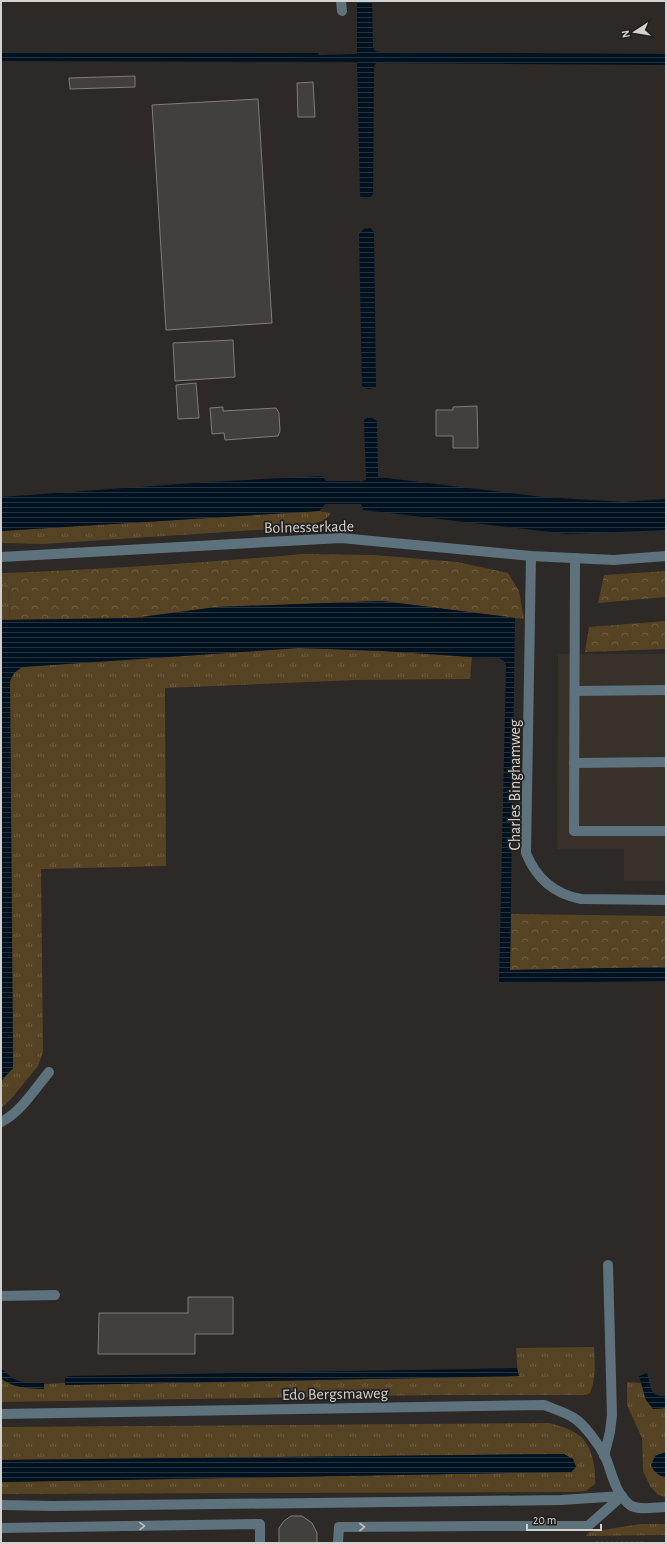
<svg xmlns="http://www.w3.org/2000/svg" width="667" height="1544" viewBox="0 0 667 1544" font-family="'Alegreya Sans',sans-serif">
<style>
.built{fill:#373129}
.grass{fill:url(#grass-tufts)}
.forest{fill:url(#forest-crowns)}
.water{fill:url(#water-rules)}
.building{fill:#42403d;stroke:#807d79}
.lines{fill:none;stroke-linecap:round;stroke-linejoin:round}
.path{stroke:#6b6966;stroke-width:2.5;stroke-dasharray:2 3;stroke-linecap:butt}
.minor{stroke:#5e727e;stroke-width:10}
.minor-bridge{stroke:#5e727e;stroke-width:10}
.oneway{stroke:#bcbebf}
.labels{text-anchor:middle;stroke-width:3.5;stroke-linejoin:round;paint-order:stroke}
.street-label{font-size:16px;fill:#d3d1cf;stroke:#22201d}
</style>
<defs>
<pattern id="grass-tufts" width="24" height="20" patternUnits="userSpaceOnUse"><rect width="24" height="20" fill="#564324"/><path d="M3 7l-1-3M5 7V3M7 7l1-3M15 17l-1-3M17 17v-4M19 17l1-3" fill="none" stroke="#6d5d43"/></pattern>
<pattern id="forest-crowns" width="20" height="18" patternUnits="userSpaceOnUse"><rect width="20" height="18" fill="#564324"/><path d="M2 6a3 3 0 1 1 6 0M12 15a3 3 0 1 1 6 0" fill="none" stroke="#6d5d43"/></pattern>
<pattern id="water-rules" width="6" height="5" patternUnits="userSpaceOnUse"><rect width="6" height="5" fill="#00121f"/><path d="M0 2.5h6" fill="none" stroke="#24333e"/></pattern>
</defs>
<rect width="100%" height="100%" fill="#2c2926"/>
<polygon class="built" points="558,654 666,654 666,881 624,881 624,849 557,849"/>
<g class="grass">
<polygon points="318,511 331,513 325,520 303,527 43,544 1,543 1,531"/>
<polygon points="1,573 7,573 10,620 1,620"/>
<polygon points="299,648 383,651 472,657 470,679 356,680 165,688 166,866 41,869 43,1052 38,1066 11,1099 1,1108 1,1081 13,1068 10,681 14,673 22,667"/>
<path d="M594 1347C595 1362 596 1379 590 1393L586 1395H437L1 1402V1378L4 1381 44 1388V1384L65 1383V1385L518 1376 516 1348Z"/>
<polygon points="627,1382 641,1383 646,1400 653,1409 666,1408 666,1452 655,1456 661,1476 666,1477 666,1497 658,1495 650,1486 643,1471 642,1438 627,1405"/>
<path d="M549 1423C560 1426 575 1430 583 1439 593 1450 596 1470 595 1484L586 1491 574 1492 1 1494V1482L571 1472 576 1467 573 1459 564 1454 1 1460V1427Z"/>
<polygon points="641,1524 666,1524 666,1535 586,1536 589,1532"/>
</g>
<g class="forest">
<path d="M303 554 374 555 458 562 508 573 519 591 524 619 382 601 217 607 134 618 10 620 7 573C106 569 204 563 303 554Z"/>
<polygon points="666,571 666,597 598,603 604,575"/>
<polygon points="666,621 666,649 585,652 589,627"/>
<polygon points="511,914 666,916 666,967 510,970"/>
</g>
<g class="water">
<path d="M357 1H372L373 47 375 51 380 52 666 54V65L376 63 374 66 373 194C370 199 366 199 361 198L360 195 357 62 1 61V52L318 53 319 55 357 54Z"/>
<polygon points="370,228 374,232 376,387 369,389 364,388 362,385 359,234 364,229"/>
<polygon points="367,418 372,418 377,421 378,477 543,497 624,502 666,499 666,530 567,534 363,510 361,503 361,504 325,504 319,511 1,531 1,497 208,482 322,476 326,481 360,481 360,482 366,480 364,420"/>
<polygon points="382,601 515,618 510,970 666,967 666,981 499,983 506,666 504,661 499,658 472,657 383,651 299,648 22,667 14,673 10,681 13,1068 1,1081 1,620 134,618 217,607"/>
<path d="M1 1368C18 1385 21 1382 44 1382V1389C28 1388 14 1389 1 1378Z"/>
<polygon points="517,1368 519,1376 65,1385 65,1377 69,1376"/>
<path d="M647 1373C651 1386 649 1397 666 1396V1408L653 1409 646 1400 639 1376Z"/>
<path d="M666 1452V1477C658 1476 654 1472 651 1465L655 1456Z"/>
<polygon points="564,1454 573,1459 576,1467 571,1472 1,1482 1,1460"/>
</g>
<g class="building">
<polygon points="135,76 135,87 70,89 69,78"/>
<polygon points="313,82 315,117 298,117 297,83"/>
<polygon points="258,99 272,323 166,330 152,105"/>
<polygon points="233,340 235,377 175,381 173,343"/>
<polygon points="196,383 199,418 178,419 176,385"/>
<polygon points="477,406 478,448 453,448 453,436 436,436 436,410 453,410 453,407"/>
<polygon points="223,407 223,411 276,408 279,413 280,431 278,436 225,440 224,433 212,434 210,408"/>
<polygon points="188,1297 233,1297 233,1334 195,1334 195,1354 98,1354 99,1313 188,1313"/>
<polygon points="291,1516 302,1516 312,1523 317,1533 317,1543 279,1543 279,1528 284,1521"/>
</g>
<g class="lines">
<polyline class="path" points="596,1543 644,1543"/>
<g class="minor">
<polyline points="341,1 342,11"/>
<path d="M531 556 526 853C536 878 554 894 581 899L666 900"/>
<polyline points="1,557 341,538 531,556 614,560 666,556"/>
<polyline points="575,558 574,831 666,831"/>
<polyline points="575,691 666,690"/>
<polyline points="574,763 666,762"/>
<path d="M1 1122C21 1112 35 1089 49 1072"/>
<polyline points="1,1296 55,1295"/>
<path d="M1 1414 544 1405C554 1409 565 1412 574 1418 585 1425 599 1445 605 1456 612 1472 615 1494 630 1505 639 1511 656 1507 666 1507"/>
<polyline points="604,1456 610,1432 612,1415 608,1265"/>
<polyline points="1,1505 53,1506 561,1500 622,1496"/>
<polyline points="486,1526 588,1526 622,1496"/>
<polyline points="1,1528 260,1524 260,1543"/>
</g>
<polyline class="minor-bridge" points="338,1543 339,1527 486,1526"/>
</g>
<defs><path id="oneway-chevron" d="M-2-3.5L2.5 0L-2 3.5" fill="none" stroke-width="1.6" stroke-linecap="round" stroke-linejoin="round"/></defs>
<g class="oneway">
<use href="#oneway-chevron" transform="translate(142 1526) rotate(-1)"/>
<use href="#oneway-chevron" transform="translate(362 1527)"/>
</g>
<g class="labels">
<g class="street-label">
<text transform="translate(309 526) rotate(-1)" y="6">Bolnesserkade</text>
<text transform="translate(514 785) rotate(-90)" y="6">Charles Binghamweg</text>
<text transform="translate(335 1393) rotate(-1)" y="6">Edo Bergsmaweg</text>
</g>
</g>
<rect width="667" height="1544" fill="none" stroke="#d3d1cf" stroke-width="4"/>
<g transform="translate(635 32) rotate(258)" stroke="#22201d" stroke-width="3" paint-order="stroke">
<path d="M0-3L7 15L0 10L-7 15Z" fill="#d3d1cf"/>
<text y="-6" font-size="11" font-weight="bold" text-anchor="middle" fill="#d3d1cf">N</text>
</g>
<path d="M527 1524v6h74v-6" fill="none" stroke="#d3d1cf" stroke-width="2"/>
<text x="533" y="1524" font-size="12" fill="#d3d1cf" stroke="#22201d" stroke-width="3" paint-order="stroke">20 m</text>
</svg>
